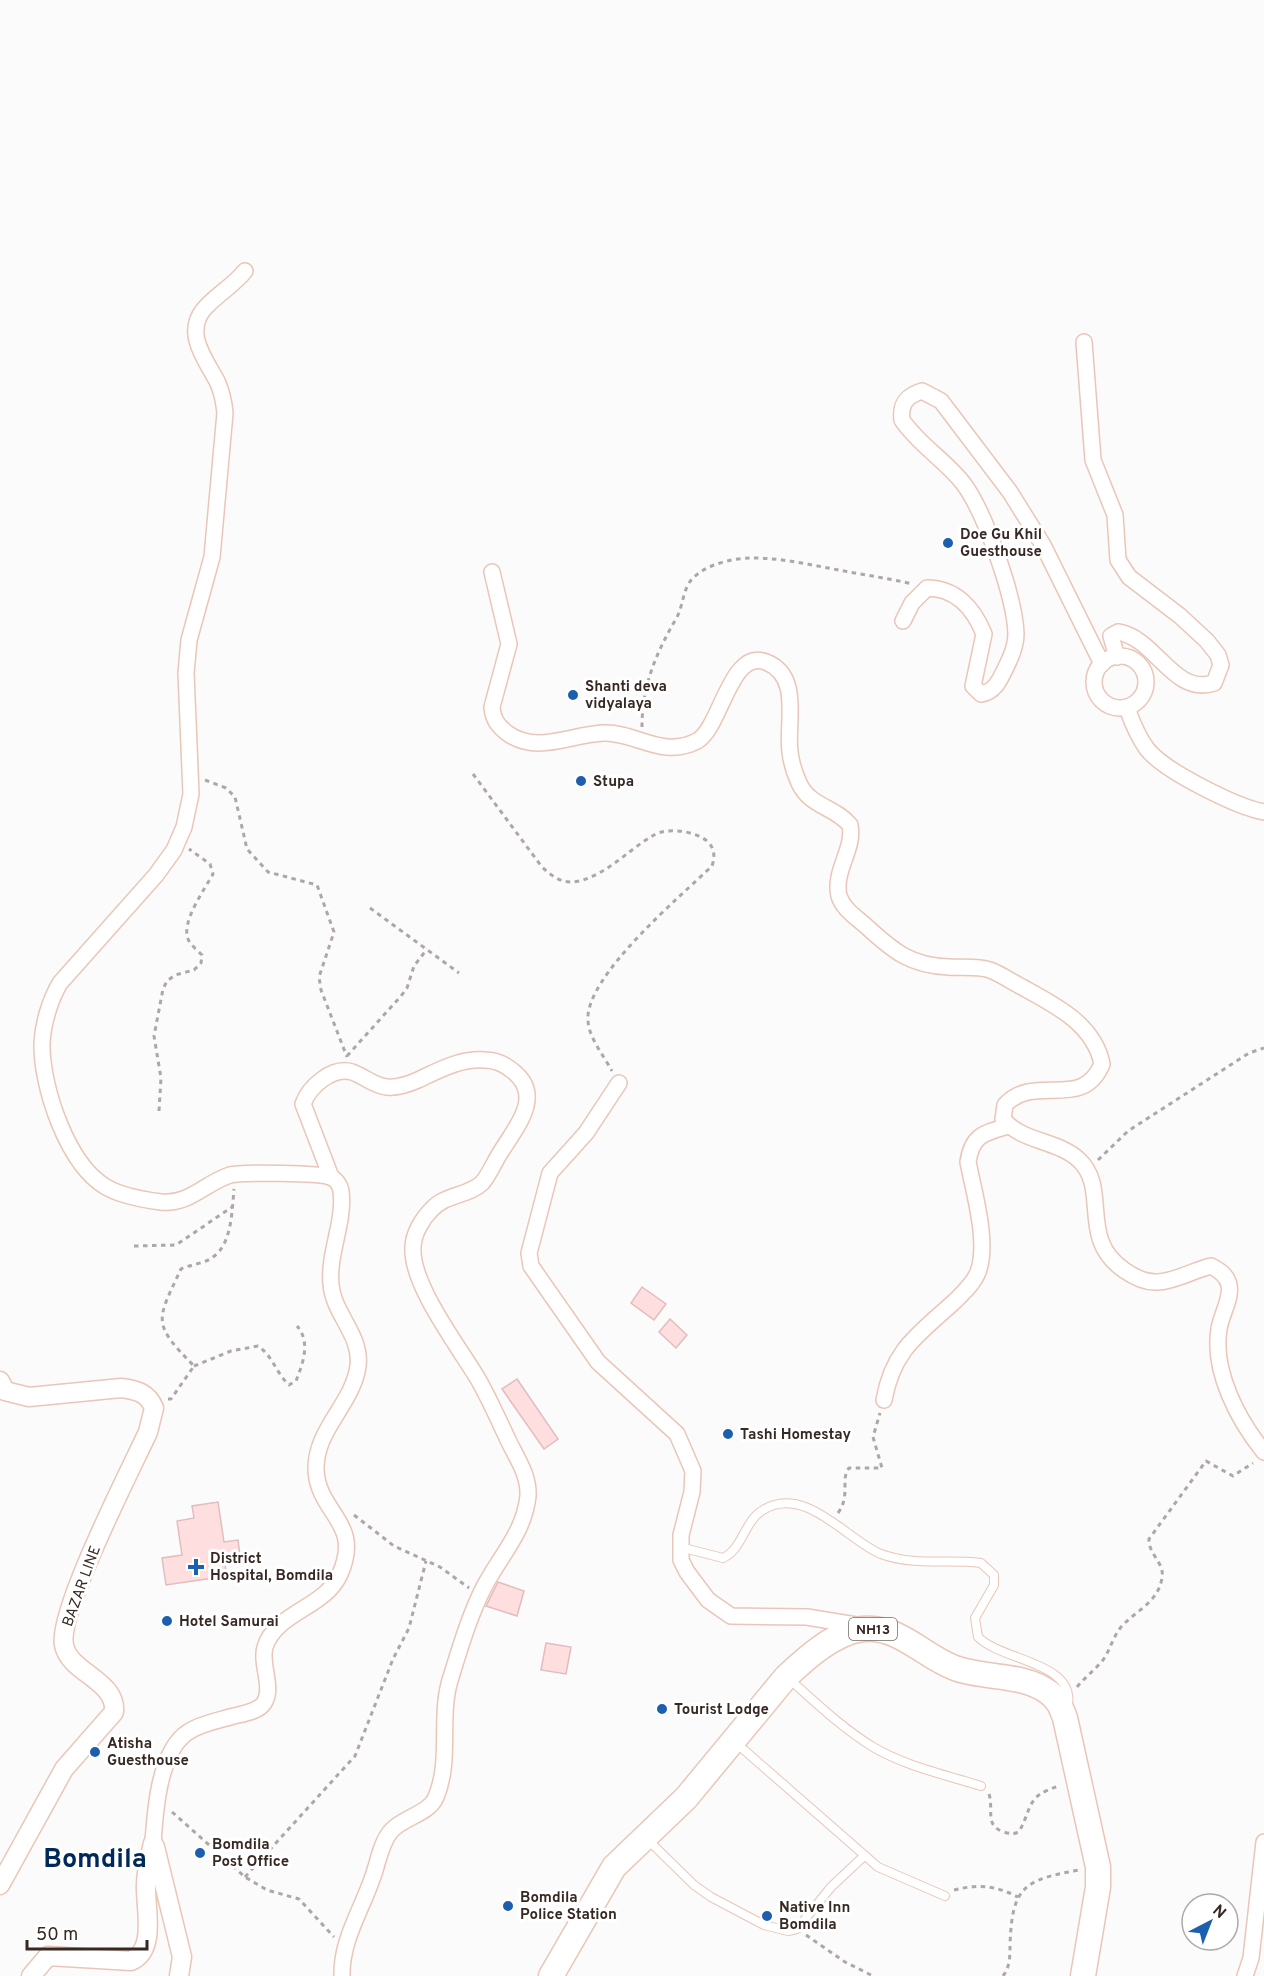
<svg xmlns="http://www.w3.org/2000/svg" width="1264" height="1976" viewBox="0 0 1264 1976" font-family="Overpass,sans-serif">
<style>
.building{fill:#fededf;stroke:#e3bcbe;stroke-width:1.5}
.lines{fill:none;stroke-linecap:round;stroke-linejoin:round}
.service-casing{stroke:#e9c6b7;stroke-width:10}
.minor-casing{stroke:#e9c6b7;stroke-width:18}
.tertiary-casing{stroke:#e9c6b7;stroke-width:21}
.trunk-casing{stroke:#e9c6b7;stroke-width:27}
.path{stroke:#ada8a5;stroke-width:3;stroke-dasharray:4.5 4.5;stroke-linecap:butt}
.service{stroke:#fff;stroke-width:8}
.minor{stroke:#fff;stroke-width:15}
.tertiary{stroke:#fff;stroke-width:18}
.trunk{stroke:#fff;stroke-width:24}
.poi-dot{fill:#1c5faf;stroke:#fff;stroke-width:2}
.labels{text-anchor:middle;stroke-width:6;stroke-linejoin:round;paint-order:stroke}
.shield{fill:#fff;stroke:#726965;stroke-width:1.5}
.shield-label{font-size:14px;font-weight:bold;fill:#362923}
.poi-label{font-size:15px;font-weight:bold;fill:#362923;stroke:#fff;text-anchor:start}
.street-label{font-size:15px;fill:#362923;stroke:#fff}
.town-label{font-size:27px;font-weight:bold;fill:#00295b;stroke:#fff}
</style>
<rect width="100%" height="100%" fill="#fbfbfb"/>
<g class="building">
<polygon points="642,1287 666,1304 654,1320 631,1303"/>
<polygon points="670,1319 687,1335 676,1348 659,1332"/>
<polygon points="517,1379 558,1439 544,1449 502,1389"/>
<polygon points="218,1502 224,1542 238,1540 240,1556 224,1559 227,1576 166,1585 162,1558 182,1555 177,1521 194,1518 192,1506"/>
<polygon points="498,1582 524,1591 517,1616 486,1606"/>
<polygon points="546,1643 571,1647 566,1674 541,1670"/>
</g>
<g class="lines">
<g class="service-casing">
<g id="service">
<path d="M680 1547 723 1558C743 1549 744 1521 763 1510 805 1484 847 1540 881 1554 913 1566 948 1559 981 1563L994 1575V1585L975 1618 978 1637C1002 1661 1074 1662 1068 1704"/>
<path d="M788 1678C815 1702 842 1728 873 1747 905 1766 946 1775 981 1786"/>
<polyline points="735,1742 878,1867 945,1896"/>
<polyline points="646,1838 694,1885 711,1897 764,1925 788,1931 797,1929 831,1887 864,1856"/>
</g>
</g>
<g class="minor-casing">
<g id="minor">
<path d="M1084 342 1093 460 1115 515 1118 560 1129 577 1180 616 1207 641 1218 655 1221 665 1214 683C1173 696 1156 638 1118 632L1111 636 1117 657"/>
<path d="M492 572 509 644 492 707C493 719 497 725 507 733 537 755 571 734 604 733 636 732 662 759 697 741 721 728 730 648 766 662 802 676 786 723 790 752 791 761 795 774 799 783 810 807 834 806 850 825 855 849 833 871 839 896 843 909 856 917 866 926 893 951 911 966 949 967 962 968 978 966 990 970 1001 974 1012 982 1022 987 1055 1005 1094 1024 1102 1064 1082 1112 1035 1072 1005 1105L1003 1119C1021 1142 1058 1140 1079 1160 1110 1189 1078 1239 1124 1270 1134 1277 1146 1283 1158 1282 1176 1281 1194 1270 1211 1266 1219 1270 1227 1275 1229 1285 1232 1298 1221 1315 1219 1329 1212 1371 1238 1420 1264 1452"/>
<path d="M903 621 912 603 927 588C956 588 974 609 984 634L973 686 981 694C996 692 1001 677 1007 665 1012 655 1016 645 1016 634 1015 598 985 512 963 483 945 460 919 445 902 420 900 404 906 396 922 391L941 401 1010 492 1043 545 1102 664"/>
<circle cx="1120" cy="682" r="26"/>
<path d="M1127 708C1132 722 1138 737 1147 749 1164 771 1237 807 1264 812"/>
<polyline points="619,1083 586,1133 550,1173 529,1253 531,1266 598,1362 677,1434 693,1471 692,1492 681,1535 681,1560 687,1572 708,1600 731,1616 807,1617 862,1626"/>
<path d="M331 1177 303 1104C309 1087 332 1066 352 1072 364 1076 374 1086 387 1087 397 1088 409 1084 418 1080 439 1070 461 1058 485 1060 495 1060 506 1065 514 1072 543 1096 517 1126 502 1150 495 1160 490 1174 482 1183 468 1196 446 1194 432 1209 422 1219 413 1234 413 1248 411 1285 459 1347 478 1379 490 1400 499 1421 509 1442 518 1460 529 1476 528 1496 524 1533 500 1556 484 1587 470 1614 460 1648 451 1677 438 1716 452 1759 436 1797 429 1814 403 1817 391 1831 380 1844 378 1864 372 1879 361 1911 341 1941 342 1976"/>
<path d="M884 1400C893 1349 919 1334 955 1301 963 1293 974 1283 978 1272 989 1243 974 1193 968 1162 972 1135 984 1133 1008 1126"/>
<path d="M153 1843C155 1811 159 1751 188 1732 200 1724 216 1721 230 1717 240 1714 257 1713 264 1703 274 1688 260 1664 265 1647 276 1612 325 1608 340 1574 363 1522 318 1514 316 1470 315 1429 353 1404 358 1366 362 1335 333 1314 331 1284 328 1253 345 1222 341 1191 340 1185 336 1179 330 1177 320 1173 241 1172 230 1175 205 1183 189 1205 161 1202 145 1200 120 1195 106 1187 67 1164 41 1086 42 1043 43 1023 50 1000 60 983L156 875 174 850 184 827 191 794 186 673 189 640 212 557 225 413C224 402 222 392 217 381 205 359 184 333 204 309 216 295 233 286 245 271"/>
<polyline points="1245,1976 1251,1958 1264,1842"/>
</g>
</g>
<g class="tertiary-casing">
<g id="tertiary">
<path d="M0 1381 5 1391 29 1397 121 1388C137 1390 148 1393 154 1408L148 1432C131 1469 57 1613 64 1645 69 1673 117 1680 114 1712L64 1769 0 1885"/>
<polyline points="155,1847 182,1957 179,1976"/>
<path d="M31 1976 48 1956 131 1961C157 1950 145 1907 146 1885 146 1871 150 1857 153 1843"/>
</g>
</g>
<g class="trunk-casing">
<path id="trunk" d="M551 1976 614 1867 686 1798 786 1677C806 1658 835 1632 863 1629 899 1625 924 1657 955 1668 984 1679 1022 1673 1048 1692 1058 1699 1061 1707 1065 1718L1098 1867V1887L1083 1976"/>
</g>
<g class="path">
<path d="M642 727C642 686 656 653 676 619 684 605 682 589 693 578 707 564 733 558 753 558 782 558 811 565 839 570 863 575 888 578 912 584"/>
<path d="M473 774 542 867C553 877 563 885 579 881 608 874 629 849 654 835 667 827 695 831 707 841 715 848 715 857 712 866 681 896 584 977 588 1021 589 1038 604 1056 612 1071"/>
<polyline points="205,780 226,788 235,797 247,849 268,872 317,885 334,932 319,977 321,990 347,1057"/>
<polyline points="370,908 459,973"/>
<polyline points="347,1056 401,996 407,988 414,966 427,949"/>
<path d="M159 1111 161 1078 154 1036 163 989 167 981 175 975 194 970 201 963 202 955C198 951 192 946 189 941 179 924 205 889 213 874L210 864 189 849"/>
<polyline points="1098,1160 1128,1131 1249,1053 1264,1048"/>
<polyline points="134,1246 176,1245 232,1207"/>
<path d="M194 1366 231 1351 258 1346C273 1356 276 1373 289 1385L296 1381C303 1363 311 1342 297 1326"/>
<path d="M168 1399H171L194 1366C152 1323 156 1322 181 1269 191 1264 204 1264 213 1257 232 1244 232 1210 234 1189"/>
<path d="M838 1513C851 1495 840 1479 849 1468H882L873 1437 880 1413"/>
<polyline points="354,1515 394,1546 440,1567 469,1588"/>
<path d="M1077 1687C1085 1677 1095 1670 1103 1660 1110 1650 1113 1637 1121 1627 1135 1611 1158 1603 1162 1578 1165 1563 1148 1554 1149 1539L1206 1461 1233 1476 1253 1463"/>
<path d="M989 1794C994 1809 984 1826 1004 1832 1010 1834 1014 1834 1019 1832 1033 1806 1026 1796 1059 1786"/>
<polyline points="172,1812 245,1877 267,1890 299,1899 334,1937"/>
<polyline points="245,1877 355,1756 393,1659 409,1628 426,1561"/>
<path d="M954 1890C979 1884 994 1885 1018 1897"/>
<polyline points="806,1935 845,1962 873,1976"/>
<path d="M1003 1976C1010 1967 1010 1956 1010 1945 1012 1886 1024 1880 1079 1870"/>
</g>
<use href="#service" class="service"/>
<use href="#minor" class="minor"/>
<use href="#tertiary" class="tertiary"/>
<use href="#trunk" class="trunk"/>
</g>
<g class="poi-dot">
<circle cx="948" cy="543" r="6"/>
<circle cx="573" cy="695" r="6"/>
<circle cx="581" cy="781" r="6"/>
<circle cx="728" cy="1434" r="6"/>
<path d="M193 1558h6v6h6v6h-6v6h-6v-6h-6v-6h6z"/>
<circle cx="167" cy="1621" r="6"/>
<circle cx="662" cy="1709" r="6"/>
<circle cx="95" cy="1752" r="6"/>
<circle cx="200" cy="1853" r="6"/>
<circle cx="508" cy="1906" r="6"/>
<circle cx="767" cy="1916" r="6"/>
</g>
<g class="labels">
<rect class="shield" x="849" y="1618" width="48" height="22" rx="4.5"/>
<g class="shield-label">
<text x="873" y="1634">NH13</text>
</g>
<g class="poi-label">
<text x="960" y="539">Doe Gu Khil<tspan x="960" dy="17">Guesthouse</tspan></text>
<text x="585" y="691">Shanti deva<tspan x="585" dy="17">vidyalaya</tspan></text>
<text x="593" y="786">Stupa</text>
<text x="740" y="1439">Tashi Homestay</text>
<text x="210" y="1563">District<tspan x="210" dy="17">Hospital, Bomdila</tspan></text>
<text x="179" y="1626">Hotel Samurai</text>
<text x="674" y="1714">Tourist Lodge</text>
<text x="107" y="1748">Atisha<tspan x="107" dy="17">Guesthouse</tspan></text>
<text x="212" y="1849">Bomdila<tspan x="212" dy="17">Post Office</tspan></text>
<text x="520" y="1902">Bomdila<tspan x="520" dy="17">Police Station</tspan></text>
<text x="779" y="1912">Native Inn<tspan x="779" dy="17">Bomdila</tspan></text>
</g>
<g class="street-label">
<text transform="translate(81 1586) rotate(-70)" y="5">BAZAR LINE</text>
</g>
<g class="town-label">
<text x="95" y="1867">Bomdila</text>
</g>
</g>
<g transform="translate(1210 1922) rotate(42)"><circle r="28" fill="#ffffff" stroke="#afa9a7" stroke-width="1.5"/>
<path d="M0-4.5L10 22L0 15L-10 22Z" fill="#1c5faf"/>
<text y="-9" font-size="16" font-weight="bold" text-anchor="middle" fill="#362923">N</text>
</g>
<path d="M27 1940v9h120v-9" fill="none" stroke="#362923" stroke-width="3"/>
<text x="36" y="1940" font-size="18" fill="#362923" stroke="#ffffff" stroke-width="4.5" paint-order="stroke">50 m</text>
</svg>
